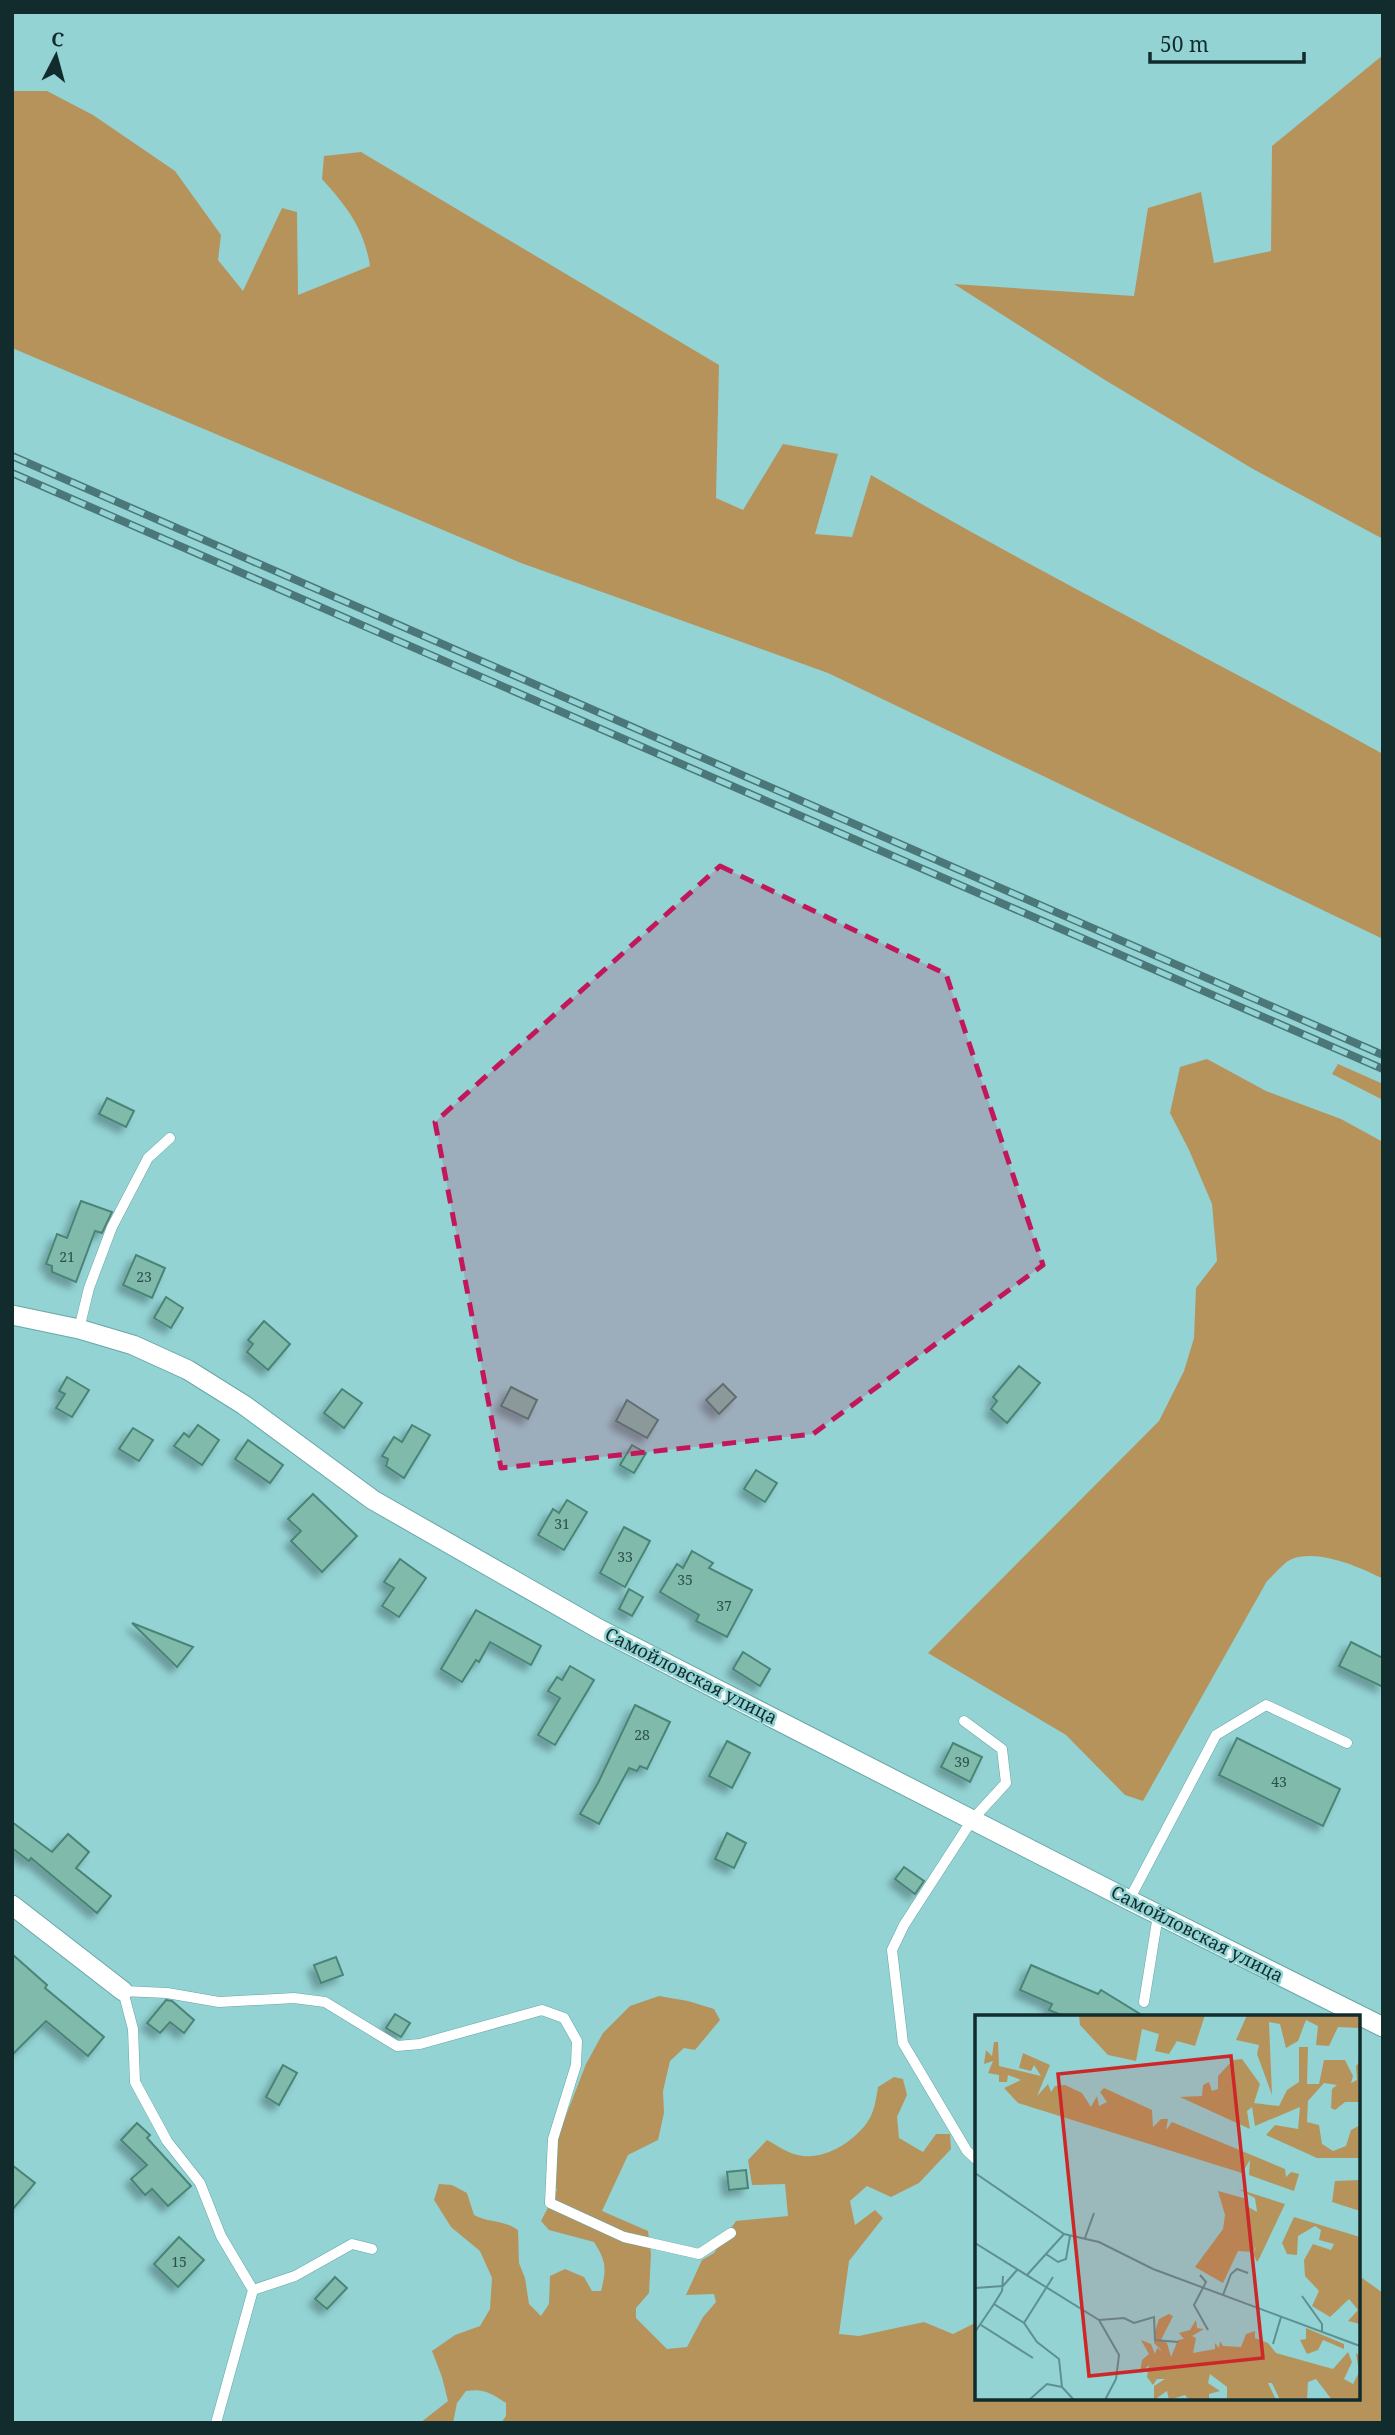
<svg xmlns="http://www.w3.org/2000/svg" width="1395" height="2435" viewBox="0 0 1395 2435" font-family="'Noto Serif',serif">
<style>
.green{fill:#b7935c}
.building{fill:#7fbaab;stroke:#4a8477;stroke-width:2;filter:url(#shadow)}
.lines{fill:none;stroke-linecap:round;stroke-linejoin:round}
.lane-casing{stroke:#68a6a7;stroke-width:11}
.street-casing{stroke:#68a6a7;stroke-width:21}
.lane{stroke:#fff;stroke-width:10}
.street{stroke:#fff;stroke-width:19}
.rail-casing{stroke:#4c7778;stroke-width:8}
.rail{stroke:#93d3d4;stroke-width:5;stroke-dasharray:16;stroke-linecap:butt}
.marked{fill:#c2185b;fill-opacity:0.2;stroke:#c2185b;stroke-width:5;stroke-dasharray:14 9;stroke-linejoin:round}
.labels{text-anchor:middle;stroke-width:5;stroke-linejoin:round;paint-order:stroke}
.number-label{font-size:14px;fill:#2d504c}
.street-label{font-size:18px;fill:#122c2d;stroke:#93d3d4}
.inset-road{fill:none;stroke:#5f9091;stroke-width:2}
.view{fill:#cc2828;fill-opacity:0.15;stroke:#cc2828;stroke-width:3.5}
.inset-edge{fill:none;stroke:#122c2d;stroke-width:3.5}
</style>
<defs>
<filter id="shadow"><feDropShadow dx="-6" dy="6" stdDeviation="3.5" flood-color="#0004"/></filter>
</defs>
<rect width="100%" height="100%" fill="#93d3d4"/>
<g class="green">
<polygon points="1383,55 1383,539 1253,469 1105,380 954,284 1134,296 1148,208 1201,192 1214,263 1271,251 1272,146"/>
<path d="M12 91H47L93 115 175 171 221 235 218 260 243 291 282 208 297 212 298 295 370 266C364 228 347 207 322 179L324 156 361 152 719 365 716 498 743 510 783 444 838 454 815 534 852 537 871 475C1039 573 1213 659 1383 754V939L828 673 521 563 12 348Z"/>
<path d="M1207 1059 1266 1091 1341 1119 1383 1142V1579C1360 1567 1318 1549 1292 1559 1284 1562 1275 1574 1267 1581L1143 1801 1125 1795 1066 1735 928 1653 1159 1421 1184 1371 1194 1338 1196 1288 1217 1261 1212 1204 1189 1150 1170 1113 1180 1067Z"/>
<polygon points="1338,1064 1383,1084 1383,1100 1332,1074"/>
<path d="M659 1996 688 2001 714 2009 720 2020 695 2050 684 2048 670 2061 663 2091 664 2113 658 2140 628 2155 602 2211 648 2231 651 2254 649 2293 636 2308V2318L667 2349 687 2347 703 2317 716 2302 714 2294 686 2295 702 2260 714 2253 736 2221 788 2216 785 2184 752 2185 748 2160 767 2140C777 2145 787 2153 798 2155 822 2161 851 2144 866 2124 874 2114 876 2100 878 2087L894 2077 903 2079 907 2095 897 2117 899 2138 923 2152 936 2134H950L951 2149 919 2183 891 2197 867 2186 850 2201 855 2225 875 2210 883 2218 849 2261 839 2334 859 2336 924 2322 953 2334 977 2322V2398H1358V2275L1383 2293V2423H501L506 2416V2403C491 2393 484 2388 466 2391L457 2403 453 2423H420L448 2401 442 2377 432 2351 455 2335 480 2326 490 2309 492 2278 480 2251 451 2227 434 2200 439 2184 452 2185 467 2193 474 2215C489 2223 505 2220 518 2230L519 2263 525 2278 529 2304 541 2316 549 2304 550 2276 565 2269 584 2277 592 2291H601C607 2268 606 2261 594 2242L549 2230 541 2221 557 2190 549 2171 557 2139 586 2064 603 2033 630 2006Z"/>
</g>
<g class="building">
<polygon points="107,1098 134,1111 126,1127 99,1114"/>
<polygon points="81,1201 112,1212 102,1233 95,1231 76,1282 52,1272 52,1266 46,1264 57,1234 67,1238"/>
<polygon points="136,1255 165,1268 152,1298 123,1285"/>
<polygon points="166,1297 183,1308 171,1328 154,1318"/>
<polygon points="264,1321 290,1344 268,1370 247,1352 253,1344 248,1340"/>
<polygon points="1019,1366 1040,1383 1007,1423 991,1409 997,1401 993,1397"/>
<polygon points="67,1377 89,1390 72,1417 56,1408 65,1394 59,1391"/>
<polygon points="723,1384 736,1397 719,1414 706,1400"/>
<polygon points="511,1387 537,1400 528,1419 501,1406"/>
<polygon points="342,1389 362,1403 344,1428 324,1413"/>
<polygon points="627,1400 658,1420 647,1438 616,1421"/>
<polygon points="198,1425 219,1440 202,1465 174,1446 184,1433 189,1437"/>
<polygon points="412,1425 430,1435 404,1478 386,1466 388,1459 382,1456 394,1437 402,1442"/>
<polygon points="133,1428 153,1440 139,1461 119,1449"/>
<polygon points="248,1440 283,1465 270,1483 235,1459"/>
<polygon points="632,1445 646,1453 634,1473 620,1465"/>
<polygon points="756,1470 777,1483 765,1502 744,1489"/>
<polygon points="313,1494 357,1536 322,1572 291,1541 301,1531 288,1519"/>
<polygon points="567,1500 587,1512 564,1550 538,1535 553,1509 559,1513"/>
<polygon points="624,1527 650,1541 625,1587 600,1573"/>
<polygon points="692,1551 713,1563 709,1568 752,1590 727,1637 696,1621 699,1615 660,1592 677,1564 683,1568"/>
<polygon points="400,1559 426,1578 399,1617 382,1606 394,1588 384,1582"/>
<polygon points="629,1589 643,1597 632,1616 619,1609"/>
<polygon points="476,1610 541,1646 531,1665 490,1642 479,1662 476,1660 462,1682 441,1669"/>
<polygon points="132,1623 193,1647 177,1667"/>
<polygon points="1351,1642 1383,1658 1383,1687 1339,1666"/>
<polygon points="743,1652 770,1669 760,1686 733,1669"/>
<polygon points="570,1666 594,1680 555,1745 538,1735 560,1698 548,1691 557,1677 562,1680"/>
<polygon points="635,1705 670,1722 647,1769 640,1766 637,1771 629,1768 599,1824 580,1814 598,1783"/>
<polygon points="1237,1738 1340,1789 1323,1826 1219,1775"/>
<polygon points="727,1741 750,1753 732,1788 709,1776"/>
<polygon points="953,1743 982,1757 970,1782 941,1767"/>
<polygon points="12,1822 52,1852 68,1834 89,1852 76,1868 111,1896 97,1913 31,1858 29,1861 12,1848"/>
<polygon points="727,1833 746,1843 734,1868 715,1859"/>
<polygon points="904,1867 924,1881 915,1894 895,1879"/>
<polygon points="12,1954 47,1985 45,1988 104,2037 88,2056 46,2021 12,2055"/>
<polygon points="336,1957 343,1975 321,1983 314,1965"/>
<polygon points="1031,1965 1098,1994 1101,1990 1145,2017 1066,2017 1049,2010 1052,2004 1020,1990"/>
<polygon points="166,2000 172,2001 194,2020 184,2033 170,2022 160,2033 147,2023"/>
<polygon points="395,2014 410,2023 401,2037 386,2028"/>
<polygon points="283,2065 297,2073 279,2105 266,2097"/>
<polygon points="137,2123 150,2135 147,2138 191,2186 168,2206 152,2189 145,2195 131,2179 147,2165 121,2140"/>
<polygon points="12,2165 35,2183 12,2210"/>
<polygon points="746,2170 748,2188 729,2190 727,2172"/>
<polygon points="179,2237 204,2260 178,2287 154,2264"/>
<polygon points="335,2277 347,2288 327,2309 315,2299"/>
</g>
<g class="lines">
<g class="lane-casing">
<g id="lane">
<polyline points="79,1329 89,1288 112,1227 148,1158 170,1138"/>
<polyline points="964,1721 1002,1749 1006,1783 972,1820 904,1925 892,1950 903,2043 967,2151 977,2160"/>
<polyline points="1129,1900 1216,1735 1266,1705 1347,1743"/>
<polyline points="1144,2002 1158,1915"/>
<polyline points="253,2290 295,2276 352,2244 372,2249"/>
<polyline points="216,2423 253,2290 221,2236 200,2183 167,2141 135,2082 133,2029 123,1991 167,1993 219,2002 294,1998 325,2002 397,2046 420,2044 542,2010 564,2018 577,2041 576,2065 553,2139 550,2203 624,2237 699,2254 731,2233"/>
</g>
</g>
<g class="street-casing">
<g id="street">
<polyline points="12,1315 79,1329 133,1345 188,1370 244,1405 373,1500 599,1629 1129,1900 1383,2027"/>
<polyline points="12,1905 123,1991"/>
</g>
</g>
<use href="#lane" class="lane"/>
<use href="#street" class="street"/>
<g class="rail-casing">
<g id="rail">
<polyline points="12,456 1383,1055"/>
<polyline points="12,473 1383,1069"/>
</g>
</g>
<use href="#rail" class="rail"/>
</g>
<path class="marked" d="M720 866 946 974 1043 1265 813 1434 501 1468 435 1122Z"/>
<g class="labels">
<g class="number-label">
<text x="67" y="1262">21</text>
<text x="144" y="1282">23</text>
<text x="562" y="1529">31</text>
<text x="625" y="1562">33</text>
<text x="685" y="1585">35</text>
<text x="724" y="1611">37</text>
<text x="642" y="1740">28</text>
<text x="962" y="1767">39</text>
<text x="1279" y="1787">43</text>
<text x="179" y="2267">15</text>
</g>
<g class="street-label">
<text transform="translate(691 1676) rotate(27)" y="6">Самойловская улица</text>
<text transform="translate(1197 1934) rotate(27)" y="6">Самойловская улица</text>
</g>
</g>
<g transform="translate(975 2015)">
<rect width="385" height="385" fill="#93d3d4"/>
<path d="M104 0H230L220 31 202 26 194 39 180 36 184 19 167 14 161 46 133 40 105 10ZM272 0H385V25L383 13 363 12 354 31 341 30 343 11 331 5 323 26 311 33 305 9 294 7 297 80 282 39 284 30 261 25ZM19 27H23L24 51 66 61 59 50 56 56 44 53 48 38 75 50 62 81 73 69 76 77 80 71 90 70 107 78 116 92 122 81 124 91 132 87 125 77 129 73 177 95 178 112 186 104H193L191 115 197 107 310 154 311 162 316 157 324 159 319 176 274 160 275 145 267 158 43 88 29 73 46 65 33 60 32 67H24V60L13 58 18 46 9 49 11 35 17 41ZM324 32H333L332 69H344L349 45H370L378 61 376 68 382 65 381 51 385 46V87H370L360 95 356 93 357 74 362 70 349 68 333 86 332 107 344 110 347 129 358 136 371 131 376 115 385 110V143H342L291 120 300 110 323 114 325 92 280 111 277 92 272 96 275 114 205 82 227 81 228 70 234 67 237 76 243 74V61L258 45 267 44 285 69 279 88 304 91 312 75 324 67ZM385 165V196L357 187 360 166ZM263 174 310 189 284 244 282 247 278 239 282 230 278 237 263 236 248 268 220 252 248 214 250 200 243 176 272 184 270 190 282 197 280 183ZM319 202 385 222V309L373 306 383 295 374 284 355 302 337 291 344 276 330 261 329 245 338 229 356 235 359 229 344 225 346 215 340 211 323 221 322 240 312 239 307 228ZM194 299 198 301 186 325 192 328 196 342 203 325 209 324 204 318 215 315 221 305 222 313 229 314 217 321 221 323 218 338 240 334V328L244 333 245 326 248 331 266 332 271 319 280 316V323L293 328 301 338 358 354 373 337 377 347 369 364 378 369 384 357 381 338 385 341V385H357L341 364 333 367 332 385H305L297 368H293L301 385H252V372L235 359 233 368 245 376 234 379V385H214L210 380 194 385 192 376 179 385V371L190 364H182L178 370 172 362 174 350 165 358 167 345 174 339 166 325 176 329 180 339 182 333 187 336 179 328 180 317 184 304ZM331 313 369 329V334L348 325 343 335 332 339 325 325 331 324Z" fill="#b7935c"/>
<path class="inset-road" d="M0 158 89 219 124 227 178 254 385 331M110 223 119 198M0 228 124 305M71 239 83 247 91 244 95 221M52 260 89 219M225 260 231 267 219 290 233 315M28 261 27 276 19 289 49 308 62 327 84 344 87 372M0 273 28 271 42 255M248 280 256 259 262 254 273 258M327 281 347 309V317M124 305 149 303 159 308 179 302 180 325 203 327M124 305 144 340 141 364 130 385M49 308 78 262M6 310 58 343M0 317 19 289M298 329 306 302M54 385 72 369 87 372 99 385"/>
<path class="view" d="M256 41 288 343 114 361 83 59Z"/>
<rect width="385" height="385" class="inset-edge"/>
</g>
<rect width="1395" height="2435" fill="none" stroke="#122c2d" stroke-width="28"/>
<g transform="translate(56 56) rotate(6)" stroke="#93d3d4" stroke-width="5" paint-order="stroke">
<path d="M0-5L12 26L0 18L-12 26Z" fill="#122c2d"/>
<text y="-10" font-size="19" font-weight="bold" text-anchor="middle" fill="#122c2d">С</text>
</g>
<path d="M1150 52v10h154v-10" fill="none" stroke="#122c2d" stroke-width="3.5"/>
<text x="1160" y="52" font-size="21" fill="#122c2d" stroke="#93d3d4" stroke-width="5" paint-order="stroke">50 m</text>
</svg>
